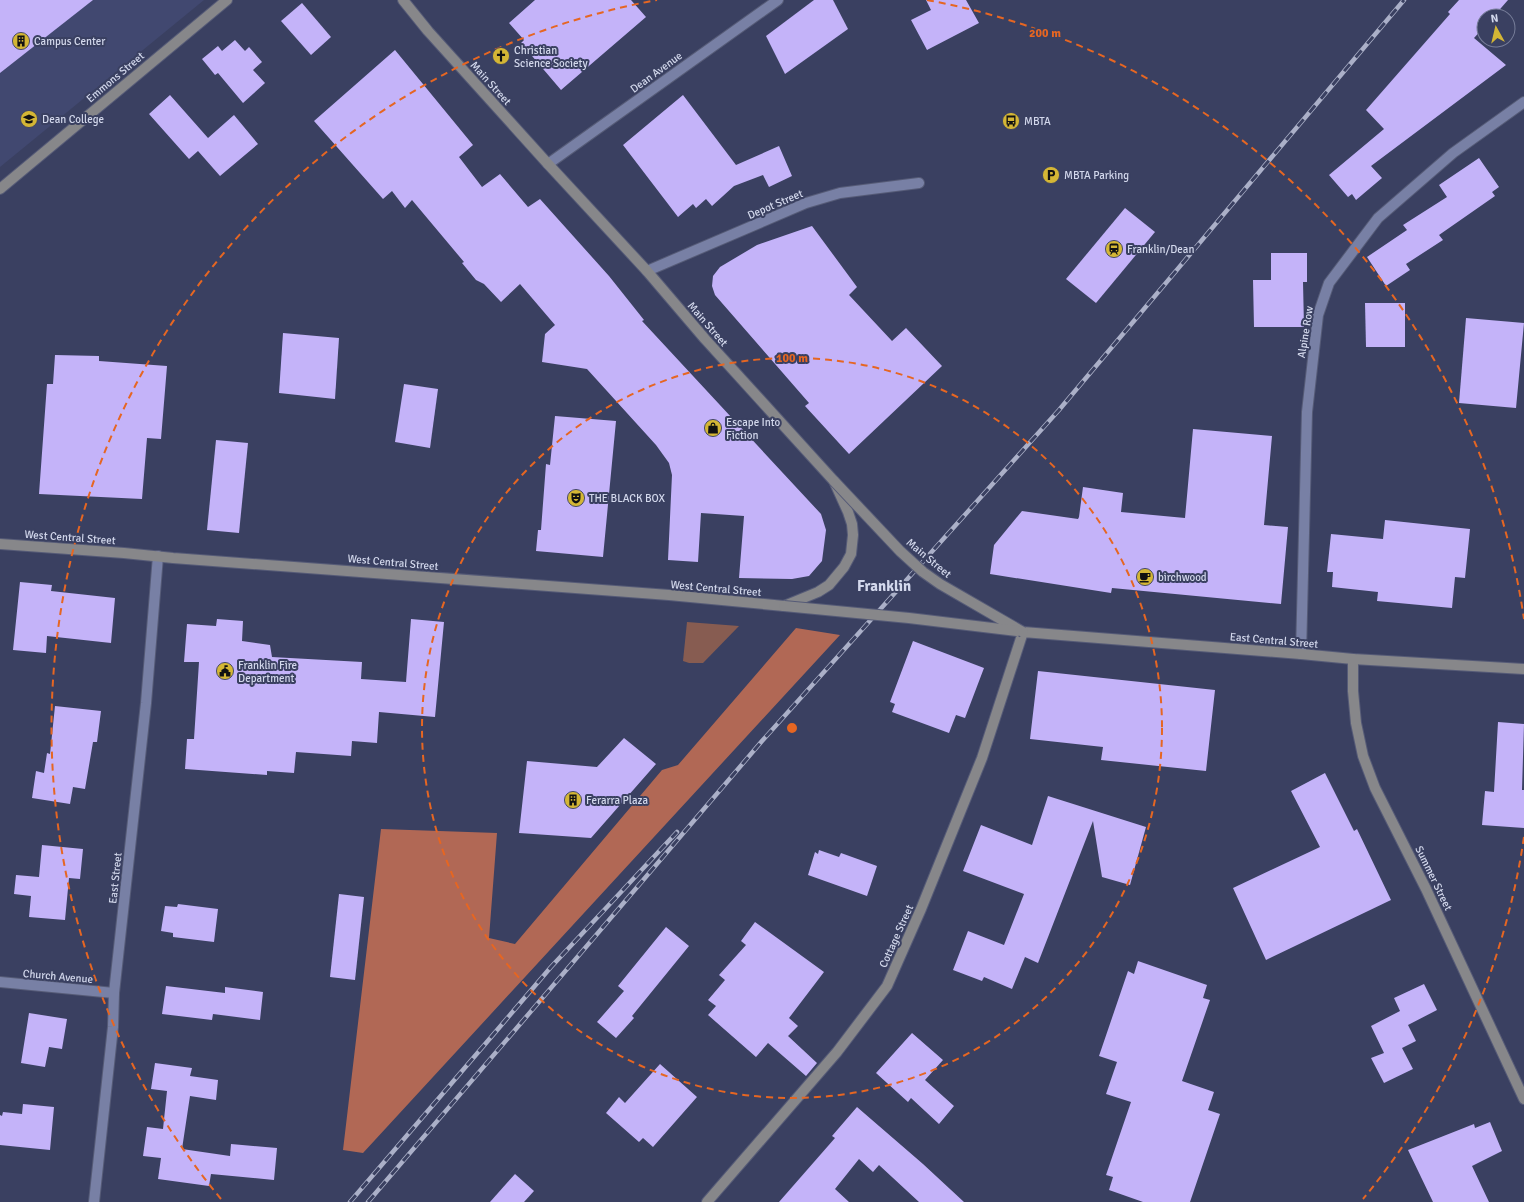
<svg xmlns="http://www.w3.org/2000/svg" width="1524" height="1202" viewBox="0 0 1524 1202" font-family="Signika,sans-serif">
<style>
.built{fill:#414870}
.green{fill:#875c51}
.forest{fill:#b16855}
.building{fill:#c4b3f9}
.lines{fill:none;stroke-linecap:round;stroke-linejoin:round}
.street-casing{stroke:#565b77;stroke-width:12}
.secondary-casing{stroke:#565b77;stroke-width:12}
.street{stroke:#7880a5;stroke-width:10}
.secondary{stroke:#87878a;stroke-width:10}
.rail-casing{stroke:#abb0c8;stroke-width:4.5}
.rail{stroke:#3a4061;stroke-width:3;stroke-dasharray:9;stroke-linecap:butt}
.secondary-bridge-casing{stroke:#565b77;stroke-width:12;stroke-linecap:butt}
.secondary-bridge{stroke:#87878a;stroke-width:10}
.ring{fill:none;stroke:#e66622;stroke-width:2;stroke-dasharray:7 5}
.labels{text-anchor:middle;stroke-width:4;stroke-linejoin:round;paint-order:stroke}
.poi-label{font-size:11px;fill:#d3d8ec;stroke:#3a4061;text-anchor:start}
.street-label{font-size:11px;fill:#d3d8ec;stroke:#3a4061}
.district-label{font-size:15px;font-weight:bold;fill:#d3d8ec;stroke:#3a4061}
.centre{fill:#e66622;stroke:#3a4061;stroke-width:2}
.ring-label{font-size:12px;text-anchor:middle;font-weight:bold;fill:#e66622;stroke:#3a4061;stroke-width:4;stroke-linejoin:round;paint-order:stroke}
</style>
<rect width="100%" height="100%" fill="#3a4061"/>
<polygon class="built" points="0,0 204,0 0,167"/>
<polygon class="green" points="687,622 739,626 703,663 689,663 683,661"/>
<polygon class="forest" points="796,628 840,635 363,1153 343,1150 381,829 497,833 489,938 515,944 662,770 678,765"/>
<g class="building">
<polygon points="0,0 93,0 0,73"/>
<polygon points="535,0 631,0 646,17 561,90 521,43 524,40 509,23"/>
<polygon points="814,0 833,0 848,29 785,74 766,36"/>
<polygon points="926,0 966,0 979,23 927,50 911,20 931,10"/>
<polygon points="1459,0 1508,0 1494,16 1484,16 1484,27 1474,38 1506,65 1371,166 1382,178 1356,200 1352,194 1348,197 1329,175 1384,129 1366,110 1450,14 1448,12"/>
<polygon points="302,3 331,37 311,55 281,21"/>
<polygon points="235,40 245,51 249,47 262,62 253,70 265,83 243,103 218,73 215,75 202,59 218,46 222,51"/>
<polygon points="395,50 473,145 459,157 482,187 500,174 528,207 540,199 609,276 644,320 642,321 821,514 826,530 822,561 809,576 792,579 739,578 744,516 701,513 698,562 668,560 672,475 669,463 656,445 587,369 542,362 545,334 555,325 520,284 501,302 484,284 476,280 462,263 464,262 412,200 405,208 392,191 383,199 314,121"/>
<polygon points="170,95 208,138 234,115 258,144 220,176 198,151 189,159 149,114"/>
<polygon points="683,95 736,165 779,146 792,176 769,187 763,175 734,186 712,206 706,199 696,208 693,204 678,217 623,145"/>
<polygon points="1479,158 1499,187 1492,192 1495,196 1439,235 1443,240 1406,264 1410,270 1386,286 1367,257 1407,230 1403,225 1447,197 1439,185"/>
<polygon points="1125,208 1155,232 1096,303 1066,279"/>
<polygon points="812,226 857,287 849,295 892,341 906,328 942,366 849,454 805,406 809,403 715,295 712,286 713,276 720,267 757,245"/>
<polygon points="1271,253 1307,253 1307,282 1303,282 1304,327 1254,327 1253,280 1271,280"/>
<polygon points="1365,303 1405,303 1405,347 1366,347"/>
<polygon points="1466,318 1524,323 1516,408 1459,403"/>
<polygon points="283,333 339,338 335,399 279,393"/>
<polygon points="55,355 99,356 99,361 167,366 161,439 147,438 142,499 39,494 47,384 53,384"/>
<polygon points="404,384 438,389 430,448 395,442"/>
<polygon points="555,416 616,421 603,557 536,551 538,530 541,530 546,464 550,465"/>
<polygon points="1193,429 1272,436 1264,525 1288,527 1281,604 1112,588 1111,593 990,574 994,545 1022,511 1078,519 1079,517 1083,487 1123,493 1121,512 1185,518"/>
<polygon points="216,440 248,443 239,533 207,530"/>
<polygon points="1385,520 1470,529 1465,578 1455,577 1452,608 1377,601 1378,592 1332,587 1333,572 1327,572 1331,534 1383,539"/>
<polygon points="20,582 52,585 51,591 115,598 111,643 47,636 46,653 13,650"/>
<polygon points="217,619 243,621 242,641 270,645 272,657 362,662 361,679 406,682 411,619 444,622 435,717 379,712 377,743 352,741 351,756 296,752 294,773 267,771 267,775 185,769 187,739 194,739 199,662 184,662 187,624 216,626"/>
<polygon points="913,641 984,668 965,718 956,715 949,733 892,712 895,704 890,702"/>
<polygon points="1038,671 1215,690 1206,771 1101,760 1103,747 1030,739"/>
<polygon points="55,706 101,711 97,742 93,742 85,789 73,787 70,804 32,798 36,771 44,773 47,753 50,754"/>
<polygon points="1498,722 1524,724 1522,790 1524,790 1524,828 1482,825 1485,791 1494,792"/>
<polygon points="624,738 656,764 591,838 519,833 527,761 597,767"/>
<polygon points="1325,773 1354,831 1357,829 1391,900 1266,960 1233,888 1320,847 1291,791"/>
<polygon points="1048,796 1146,827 1130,885 1102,877 1093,821 1038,963 1025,957 1012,989 984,977 982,981 953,970 968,931 1004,945 1024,894 963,871 981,825 1032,845"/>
<polygon points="42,845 83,849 80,879 69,878 65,920 29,917 31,896 14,894 16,875 39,877"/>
<polygon points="819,850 839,857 841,853 877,866 867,896 808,875 815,852 818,854"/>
<polygon points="339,894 364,897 355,980 330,977"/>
<polygon points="178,904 218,909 214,942 173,937 173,933 161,931 165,906 177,907"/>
<polygon points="755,922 824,972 789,1018 798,1026 788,1036 817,1063 806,1076 768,1043 756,1057 708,1015 716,1006 708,1000 725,980 719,975 746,945 741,941"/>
<polygon points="666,927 689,946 632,1016 634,1018 616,1038 597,1022 624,991 618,986"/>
<polygon points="1138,961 1207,985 1203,998 1210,1000 1182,1081 1214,1092 1208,1110 1220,1114 1190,1202 1143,1202 1109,1190 1113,1177 1106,1175 1131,1102 1106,1094 1117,1062 1099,1056 1128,971 1134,974"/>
<polygon points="1424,984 1437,1010 1408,1025 1416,1041 1402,1048 1413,1069 1384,1083 1371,1058 1384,1053 1371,1026 1400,1011 1394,998"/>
<polygon points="166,986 225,993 225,987 263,992 260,1020 213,1014 212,1020 162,1014"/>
<polygon points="29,1013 67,1019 62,1049 49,1047 45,1067 21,1063"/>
<polygon points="912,1033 943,1060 925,1080 954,1106 939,1124 911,1098 908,1102 876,1073"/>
<polygon points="155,1063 192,1068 190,1076 218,1080 216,1100 190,1096 182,1149 230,1156 231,1144 277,1148 274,1180 211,1174 209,1186 158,1179 161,1158 143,1156 147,1127 163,1129 167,1091 151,1089"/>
<polygon points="660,1064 697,1097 653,1147 643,1138 639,1142 606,1113 619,1097 625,1103"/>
<polygon points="23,1104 54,1107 50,1150 0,1145 0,1115 2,1116 3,1112 22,1114"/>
<polygon points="857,1107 923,1164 964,1202 919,1202 879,1165 873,1172 859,1159 835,1189 849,1202 779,1202 835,1138 832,1136"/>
<polygon points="1490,1122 1502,1151 1472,1166 1489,1202 1433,1202 1408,1150 1474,1124 1475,1128"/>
<polygon points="515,1174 534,1191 524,1202 490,1202"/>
</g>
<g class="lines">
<g class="street-casing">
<g id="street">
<polyline points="548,164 778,0"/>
<polyline points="647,271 806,203 840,193 919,183"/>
<polyline points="1301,654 1307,412 1318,315 1329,283 1378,218 1453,153 1524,102"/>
<polyline points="0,982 114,993"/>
<polyline points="94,1202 113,1027 114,993 146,703 158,556"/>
</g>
</g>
<g class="secondary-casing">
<g id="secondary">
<polyline points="0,189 227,0"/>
<polyline points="0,544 124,553 173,558 669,595 784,606 818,592 829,585 844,567 851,554 853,535 852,524 848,512 834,481 705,339 647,271 548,164 428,31 403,0"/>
<polyline points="1353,659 1353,691 1356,723 1363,756 1375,788 1426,889 1524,1099"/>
<polyline points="707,1202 837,1052 887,986 921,909 982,758 1023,632 1301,654 1353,659 1524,669"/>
</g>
</g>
<use href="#street" class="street"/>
<use href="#secondary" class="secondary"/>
<g class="rail-casing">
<g id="rail">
<polyline points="350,1202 551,967 677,832"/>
<polyline points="368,1202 762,741 1059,410 1404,0"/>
</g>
</g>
<use href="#rail" class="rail"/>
<g class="secondary-bridge-casing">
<g id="secondary-bridge">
<polyline points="834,481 900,551 923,572 940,584 1023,632"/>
<polyline points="784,606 909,618 1017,631"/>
</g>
</g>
<use href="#secondary-bridge" class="secondary-bridge"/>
</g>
<g class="ring">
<circle cx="792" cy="728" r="370"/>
<path d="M1524 837A740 740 0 0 1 1363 1199M221 1199A740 740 0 0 1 657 0M927 0A740 740 0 0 1 1524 619"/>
</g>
<defs>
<g id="building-disc" transform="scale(0.9)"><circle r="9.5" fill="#d4b635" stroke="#3a4061"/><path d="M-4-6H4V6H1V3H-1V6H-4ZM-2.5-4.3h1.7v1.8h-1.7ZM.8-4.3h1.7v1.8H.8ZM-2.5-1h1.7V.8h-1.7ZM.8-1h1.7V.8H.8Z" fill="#111"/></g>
<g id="church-disc" transform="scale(0.9)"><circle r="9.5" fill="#d4b635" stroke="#3a4061"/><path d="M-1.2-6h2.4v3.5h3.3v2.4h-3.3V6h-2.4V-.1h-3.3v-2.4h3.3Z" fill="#111"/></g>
<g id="university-disc" transform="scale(0.9)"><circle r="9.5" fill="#d4b635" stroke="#3a4061"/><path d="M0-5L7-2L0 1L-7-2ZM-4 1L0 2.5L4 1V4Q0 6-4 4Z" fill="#111"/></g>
<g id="bus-disc" transform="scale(0.9)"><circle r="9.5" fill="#d4b635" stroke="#3a4061"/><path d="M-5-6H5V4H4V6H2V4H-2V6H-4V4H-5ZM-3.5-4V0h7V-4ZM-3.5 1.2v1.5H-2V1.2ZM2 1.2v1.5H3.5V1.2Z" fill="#111"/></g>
<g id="parking-disc" transform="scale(0.9)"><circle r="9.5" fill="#d4b635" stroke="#3a4061"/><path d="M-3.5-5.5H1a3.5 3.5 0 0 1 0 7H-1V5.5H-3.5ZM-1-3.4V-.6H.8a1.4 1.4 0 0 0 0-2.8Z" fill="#111"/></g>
<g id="station-disc" transform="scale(0.9)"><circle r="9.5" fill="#d4b635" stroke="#3a4061"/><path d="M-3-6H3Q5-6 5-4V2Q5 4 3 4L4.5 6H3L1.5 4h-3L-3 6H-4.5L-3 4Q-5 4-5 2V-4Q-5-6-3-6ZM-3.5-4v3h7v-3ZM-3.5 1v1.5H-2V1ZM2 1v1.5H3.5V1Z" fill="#111"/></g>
<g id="shop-disc" transform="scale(0.9)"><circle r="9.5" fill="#d4b635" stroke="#3a4061"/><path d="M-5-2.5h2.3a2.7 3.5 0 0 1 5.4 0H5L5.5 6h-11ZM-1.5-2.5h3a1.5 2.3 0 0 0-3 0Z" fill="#111"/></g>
<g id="theatre-disc" transform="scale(0.9)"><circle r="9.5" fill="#d4b635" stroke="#3a4061"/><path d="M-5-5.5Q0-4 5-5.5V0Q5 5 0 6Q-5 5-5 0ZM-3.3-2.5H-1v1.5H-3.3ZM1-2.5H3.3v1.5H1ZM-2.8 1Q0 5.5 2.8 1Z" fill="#111"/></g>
<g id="cafe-disc" transform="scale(0.9)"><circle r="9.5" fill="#d4b635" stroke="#3a4061"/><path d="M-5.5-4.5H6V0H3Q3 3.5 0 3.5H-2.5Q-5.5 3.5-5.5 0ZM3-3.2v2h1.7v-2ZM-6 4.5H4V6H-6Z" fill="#111"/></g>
<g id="civic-disc" transform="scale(0.9)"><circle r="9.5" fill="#d4b635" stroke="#3a4061"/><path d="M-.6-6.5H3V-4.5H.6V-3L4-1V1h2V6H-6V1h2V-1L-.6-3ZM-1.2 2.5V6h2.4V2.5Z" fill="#111"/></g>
</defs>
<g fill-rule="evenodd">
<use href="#building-disc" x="21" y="41"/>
<use href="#church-disc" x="501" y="56"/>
<use href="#university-disc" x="29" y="119"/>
<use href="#bus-disc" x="1011" y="121"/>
<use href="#parking-disc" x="1051" y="175"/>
<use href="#station-disc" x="1114" y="249"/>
<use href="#shop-disc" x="713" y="428"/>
<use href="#theatre-disc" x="576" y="498"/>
<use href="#cafe-disc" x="1145" y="577"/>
<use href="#civic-disc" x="225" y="671"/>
<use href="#building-disc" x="573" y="800"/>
</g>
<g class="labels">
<g class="poi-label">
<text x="34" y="45">Campus Center</text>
<text x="514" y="54">Christian<tspan x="514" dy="13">Science Society</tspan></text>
<text x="42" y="123">Dean College</text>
<text x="1024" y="125">MBTA</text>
<text x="1064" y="179">MBTA Parking</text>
<text x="1127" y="253">Franklin/Dean</text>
<text x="726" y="426">Escape Into<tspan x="726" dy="13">Fiction</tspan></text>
<text x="589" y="502">THE BLACK BOX</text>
<text x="1158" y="581">birchwood</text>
<text x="238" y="669">Franklin Fire<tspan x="238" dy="13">Department</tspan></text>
<text x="586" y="804">Ferarra Plaza</text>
</g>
<g class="street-label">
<text transform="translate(656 72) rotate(-36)" y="4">Dean Avenue</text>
<text transform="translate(115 77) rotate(-40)" y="4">Emmons Street</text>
<text transform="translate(491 83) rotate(48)" y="4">Main Street</text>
<text transform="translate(775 204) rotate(-23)" y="4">Depot Street</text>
<text transform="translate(708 324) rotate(49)" y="4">Main Street</text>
<text transform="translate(1305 332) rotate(-81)" y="4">Alpine Row</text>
<text transform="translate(70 537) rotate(4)" y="4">West Central Street</text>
<text transform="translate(929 558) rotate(40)" y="4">Main Street</text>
<text transform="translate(393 562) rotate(5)" y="4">West Central Street</text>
<text transform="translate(716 588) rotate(5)" y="4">West Central Street</text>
<text transform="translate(1274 640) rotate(5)" y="4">East Central Street</text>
<text transform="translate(115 878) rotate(-84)" y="4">East Street</text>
<text transform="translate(1434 878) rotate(64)" y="4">Summer Street</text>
<text transform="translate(896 936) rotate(-66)" y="4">Cottage Street</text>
<text transform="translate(58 976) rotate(5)" y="4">Church Avenue</text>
</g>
<g class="district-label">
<text x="884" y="591">Franklin</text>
</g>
</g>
<circle cx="792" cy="728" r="6" class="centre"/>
<g class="ring-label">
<text x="1045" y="37">200 m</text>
<text x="792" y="362">100 m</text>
</g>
<g transform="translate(1496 28) rotate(352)"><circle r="19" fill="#3a4061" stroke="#777d99"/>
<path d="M0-3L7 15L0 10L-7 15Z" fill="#d4b635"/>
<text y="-6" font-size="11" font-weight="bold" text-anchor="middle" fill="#d3d8ec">N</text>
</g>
</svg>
